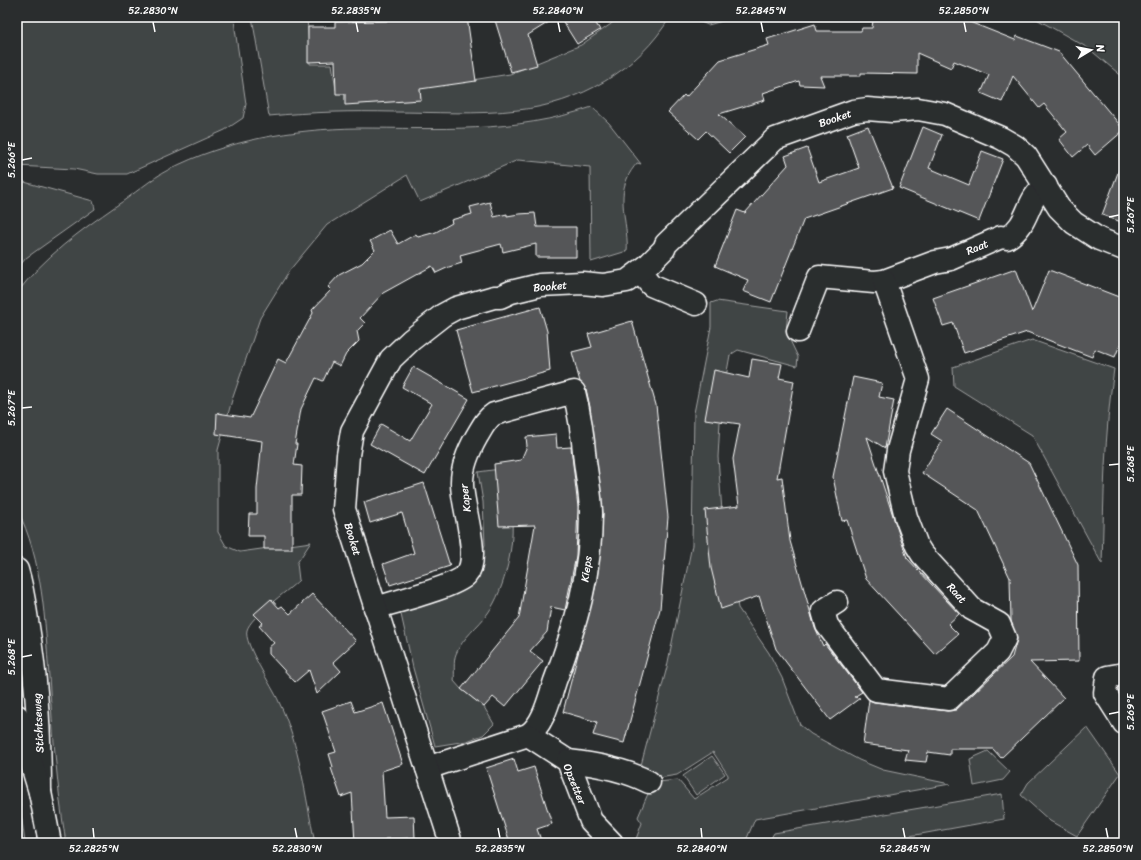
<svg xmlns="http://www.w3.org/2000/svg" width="1141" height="860" viewBox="0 0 1141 860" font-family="Sriracha,sans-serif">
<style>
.green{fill:#414445;stroke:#a0a2a2}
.building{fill:#555758;stroke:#fff}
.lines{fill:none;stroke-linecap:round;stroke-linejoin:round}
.minor-casing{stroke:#fff;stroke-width:25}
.minor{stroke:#2a2d2e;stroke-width:22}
.ticks{fill:none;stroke:#fff;stroke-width:1.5}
.labels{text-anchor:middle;stroke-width:3.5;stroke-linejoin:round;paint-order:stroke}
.street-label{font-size:11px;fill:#fff;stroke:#2a2d2e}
.neatline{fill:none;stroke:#fff;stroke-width:1.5}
.ticks-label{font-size:10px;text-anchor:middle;fill:#fff}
</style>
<rect width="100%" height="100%" fill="#2a2d2e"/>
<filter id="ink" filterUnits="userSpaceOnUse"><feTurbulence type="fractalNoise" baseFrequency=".025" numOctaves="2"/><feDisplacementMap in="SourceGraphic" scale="8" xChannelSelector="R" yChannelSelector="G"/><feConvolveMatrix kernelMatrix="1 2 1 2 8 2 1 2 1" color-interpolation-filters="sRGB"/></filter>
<g filter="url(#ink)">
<g class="green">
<polygon points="17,17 236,17 235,29 246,104 243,118 225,130 127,174 98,174 74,169 17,166"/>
<path d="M252 17H307L310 64H332L336 90 466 81 510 74 581 45 611 24 617 17H670C639 70 578 104 518 110 478 115 433 112 394 112 352 111 311 112 269 116Z"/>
<polygon points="694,17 737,17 708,25 693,19"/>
<polygon points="1033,17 1124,17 1124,78 1088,48"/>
<path d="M592 107 609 123 641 164 637 163C633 168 629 173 627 179 617 200 629 228 627 251L591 262 590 167 518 160 420 202 407 175 327 225 289 271 260 318 232 400 218 450V532L226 546 240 552 311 542 297 563 299 580C287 592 251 616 247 630 243 644 273 687 279 702 300 745 305 796 315 843H66C57 788 53 733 49 677 45 621 43 560 17 509V293C44 257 80 231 116 206 133 195 152 178 168 170 226 140 293 129 358 128 438 128 514 134 592 107Z"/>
<polygon points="17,180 93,201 95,209 26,258 17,269"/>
<polygon points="717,301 788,311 786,332 798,357 797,366 738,350 730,355 721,404 718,457 723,525 738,608 769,653 782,678 800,725 811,734 859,760 883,770 950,784 755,819 745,843 640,843 636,839 642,823 638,817 650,789 654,792 658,782 678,780 694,799 728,777 728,775 713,752 677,775 653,779 640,769 667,667 692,545 694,413 711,327 711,303"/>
<path d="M1032 340 1114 369C1104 434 1104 499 1102 564L1032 435 954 386 953 367Z"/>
<path d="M500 469C504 483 509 498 511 513 516 542 505 589 488 613 479 626 462 638 456 654 453 661 455 673 454 681L461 689 484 707 494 724 483 735 467 741 435 746 413 668 398 601 476 562 485 545 483 502 478 472Z"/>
<polygon points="1087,727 1120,774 1077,836 1050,821 1021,795 1028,783"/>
<polygon points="988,751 1010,772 1003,780 974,786 970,759"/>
<polygon points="712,756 725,774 696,795 683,776"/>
<polygon points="17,783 25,843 17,843"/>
<polygon points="1002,794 1004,819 871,843 768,843 774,833"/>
</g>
<g class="building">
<polygon points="415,17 467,17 476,81 420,89 421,100 345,105 345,94 336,94 335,61 308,62 308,27 335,27 335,22 388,21 388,19"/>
<polygon points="494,17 557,17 528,35 537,65 511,72"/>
<polygon points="560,17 592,17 600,30 577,44"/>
<polygon points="903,17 957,17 1015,40 1017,36 1059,52 1124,130 1095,155 1087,145 1073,157 1059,139 1067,132 1044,104 1039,108 1013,76 1002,102 981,93 989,75 954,61 951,68 917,53 917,74 861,73 861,76 820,76 824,86 800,85 799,81 763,93 765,100 719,114 745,137 729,153 706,131 698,139 668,112 684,95 686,97 720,60 769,45 767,39 815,24 817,31 861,31 862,28 872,28 873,20"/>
<polygon points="868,126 893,188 804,219 771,302 743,291 748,280 715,266 737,210 745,213 788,165 785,156 807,148 819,182 859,168 847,134"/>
<polygon points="923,127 942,135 929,168 950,177 969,185 982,151 1003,159 979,221 899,188"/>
<polygon points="1122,162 1124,162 1124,223 1102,215"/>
<polygon points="490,202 494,217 507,214 507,216 519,214 535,213 537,227 576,227 576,257 536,257 536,244 503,252 501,244 460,255 462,263 449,267 436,273 432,266 383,293 360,318 365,323 357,331 359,341 346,354 340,366 332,362 323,381 316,378 301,409 295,444 297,444 294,465 302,466 301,495 292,495 292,549 264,549 264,536 248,536 249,514 257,514 257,489 262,441 216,434 217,413 250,418 278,359 286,363 313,313 312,310 331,290 328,287 339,275 362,263 375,250 370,241 390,230 398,244 416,234 418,237 436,232 452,223 451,220 472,214 470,207"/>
<polygon points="1016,269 1032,312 1049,270 1124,299 1124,335 1115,357 1095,349 1092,357 1027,332 964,353 953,323 943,326 933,298"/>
<polygon points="540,307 547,331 550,371 473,392 456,330"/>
<polygon points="632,321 656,405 668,517 660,609 624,743 593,735 597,722 563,712 597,581 603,513 590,407 586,389 580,382 572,352 592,347 588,334"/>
<polygon points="752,359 782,364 779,378 794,381 777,478 782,477 790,541 815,628 823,646 825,644 862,692 854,697 860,698 830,720 776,649 759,596 721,609 711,568 705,510 739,506 733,459 740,424 705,419 714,370 749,378"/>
<polygon points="413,367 469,399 425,475 370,444 381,424 410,441 432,404 402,387"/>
<polygon points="853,377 882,383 879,397 894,400 885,448 867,437 907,558 959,614 948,624 958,634 935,654 866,579 847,520 842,521 833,477"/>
<polygon points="947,409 1029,463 1078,565 1079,661 1030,662 1064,698 1001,758 993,749 950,749 950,755 928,752 926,762 905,760 908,750 863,744 869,700 874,702 947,711 956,710 1012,657 1017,639 1011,621 1010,578 978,510 922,473 942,441 931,434"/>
<polygon points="556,434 557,448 571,447 578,507 576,556 565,610 551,607 547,632 530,651 543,661 533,673 505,707 493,697 484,707 461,689 519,618 535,525 499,526 494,464 521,460 527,446 526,437"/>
<polygon points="424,483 450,566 390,585 383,564 414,553 402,513 370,523 364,502"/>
<polygon points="312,594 356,641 333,662 341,671 317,694 309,670 295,682 269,654 269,647 274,643 259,626 263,623 254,614 271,599 279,608 282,606 290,614"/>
<polygon points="351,701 355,712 383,703 403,764 382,771 385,817 414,816 415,838 385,839 385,843 355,843 352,793 341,797 331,768 333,767 329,754 336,752 322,711"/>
<polygon points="514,759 518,772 534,767 552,824 537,829 542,843 510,843 486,768"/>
</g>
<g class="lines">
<g class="minor-casing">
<g id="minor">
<polyline points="640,272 651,285 696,304"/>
<path d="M798 331 819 277 874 282 884 281 935 262 951 259 1001 237 1007 238C1031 223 1025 199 1046 186"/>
<path d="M17 570C23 589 25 608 28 627 37 682 40 737 40 792"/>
<polyline points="837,602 823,611 827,625 876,690 949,699 998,652 1005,638 999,624 972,609 922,554 917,546 906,517 895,471 898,450 918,379 884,281"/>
<path d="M375 608C394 602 455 587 466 575 482 558 461 504 462 482 462 465 469 450 477 436 482 428 486 419 494 414L574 392C580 415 583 438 585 461 587 478 591 496 591 513 591 574 576 625 555 681 549 699 544 724 528 735L427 768"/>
<polyline points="1124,674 1107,677 1105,693 1124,723"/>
<polyline points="17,716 40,792 50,843"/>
<polyline points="528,735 568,761 591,821 612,843"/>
<path d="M568 761C595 764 624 769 649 782"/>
<polyline points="451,843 344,509 348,455 352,431 391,359 411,340 443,315 456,308 494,297 500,297 511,292 540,285 582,283 603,285 627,281 647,266 664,249 666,244 775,139 853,111 867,109 892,111 918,109 945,114 1001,138 1015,146 1026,156 1059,208 1074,223 1099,239 1124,249"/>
</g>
</g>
<use href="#minor" class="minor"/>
</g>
</g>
<path class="ticks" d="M153 22 155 32M356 22 358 32M558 22 560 32M761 22 763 32M964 22 966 32M22 160 32 158M1109 217 1119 215M22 408 32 407M1109 465 1119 464M22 657 32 655M1109 714 1119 712M93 828 94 838M295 828 297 838M498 828 500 838M701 828 702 838M903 828 905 838M1106 828 1108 838"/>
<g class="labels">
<g class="street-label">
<text transform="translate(835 118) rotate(-19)" y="4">Booket</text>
<text transform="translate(977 247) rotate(-23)" y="4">Raat</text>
<text transform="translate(550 286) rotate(-5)" y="4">Booket</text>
<text transform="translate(465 498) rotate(-97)" y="4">Kaper</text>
<text transform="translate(353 539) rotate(73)" y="4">Booket</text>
<text transform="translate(586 569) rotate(-82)" y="4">Kieps</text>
<text transform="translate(957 593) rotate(48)" y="4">Raat</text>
<text transform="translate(38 723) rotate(-93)" y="4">Stichtseweg</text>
<text transform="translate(575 784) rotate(68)" y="4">Opzetter</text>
</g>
</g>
<rect width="1141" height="860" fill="none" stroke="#2a2d2e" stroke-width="44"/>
<g transform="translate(1091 50) rotate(80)" stroke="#2a2d2e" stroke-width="3" paint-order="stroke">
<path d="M0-3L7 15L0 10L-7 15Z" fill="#ffffff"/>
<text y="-6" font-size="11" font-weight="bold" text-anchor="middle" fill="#ffffff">N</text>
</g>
<rect x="22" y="22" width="1097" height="816" class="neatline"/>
<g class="ticks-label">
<text x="153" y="14">52.2830°N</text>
<text x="356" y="14">52.2835°N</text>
<text x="558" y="14">52.2840°N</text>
<text x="761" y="14">52.2845°N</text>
<text x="964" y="14">52.2850°N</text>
<text transform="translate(11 160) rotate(-90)" y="4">5.266°E</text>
<text transform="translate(1130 215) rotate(-90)" y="4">5.267°E</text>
<text transform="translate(11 408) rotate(-90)" y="4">5.267°E</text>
<text transform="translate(1130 464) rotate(-90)" y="4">5.268°E</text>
<text transform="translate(11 657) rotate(-90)" y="4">5.268°E</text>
<text transform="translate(1130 712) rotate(-90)" y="4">5.269°E</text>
<text x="94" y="852">52.2825°N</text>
<text x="297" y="852">52.2830°N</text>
<text x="500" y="852">52.2835°N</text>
<text x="702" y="852">52.2840°N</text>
<text x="905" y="852">52.2845°N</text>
<text x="1108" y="852">52.2850°N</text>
</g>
</svg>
